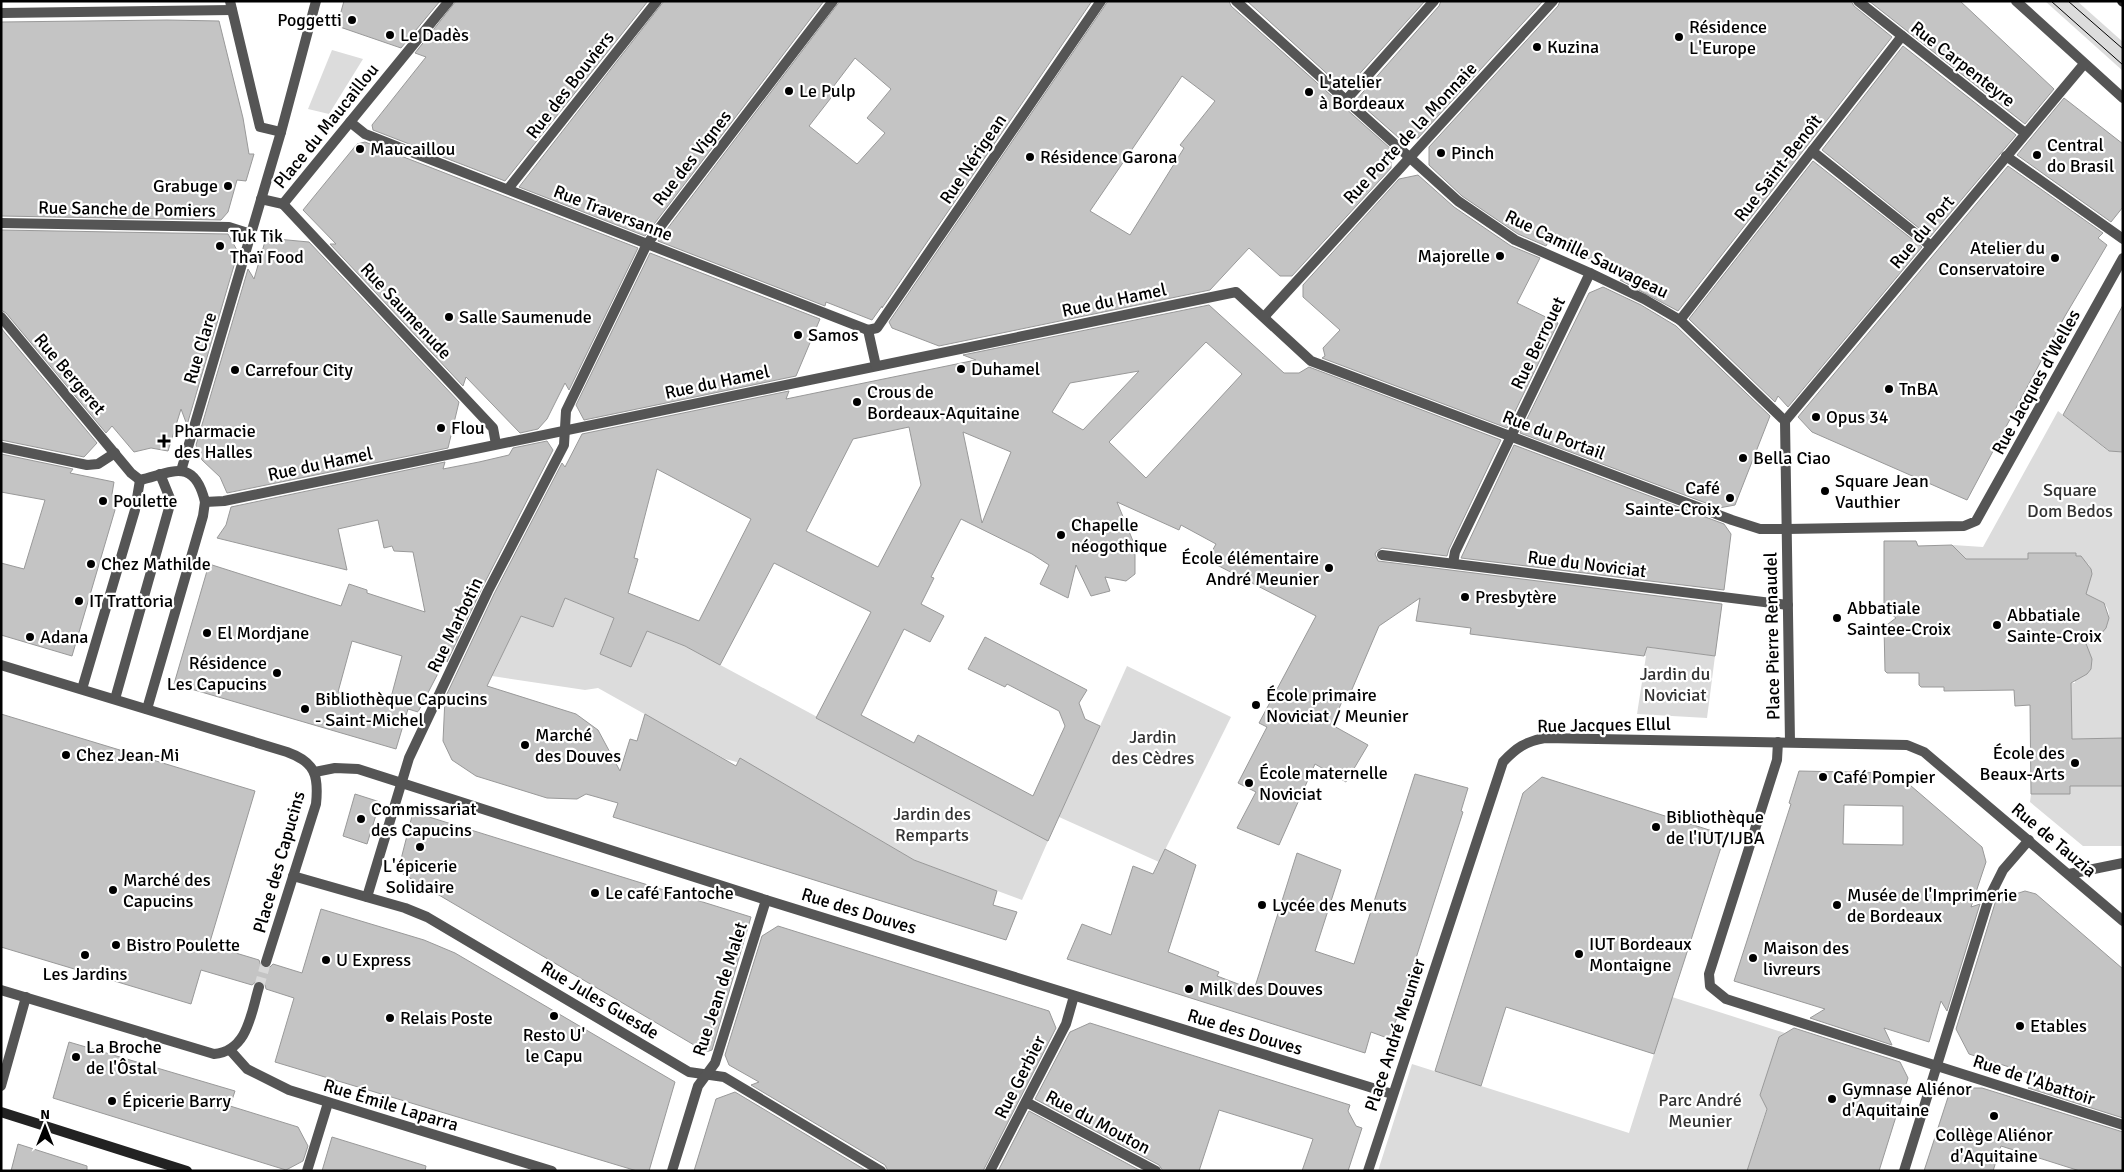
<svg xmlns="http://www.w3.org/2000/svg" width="2124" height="1172" viewBox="0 0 2124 1172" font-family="Signika,sans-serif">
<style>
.green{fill:#dcdcdc}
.building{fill:#c4c4c4;stroke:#999;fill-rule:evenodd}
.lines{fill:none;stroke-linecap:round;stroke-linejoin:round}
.street-tunnel{stroke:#d9d9d9;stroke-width:10;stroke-dasharray:10 5;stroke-linecap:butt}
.street{stroke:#555;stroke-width:10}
.secondary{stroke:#222;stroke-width:10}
.tram{stroke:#000;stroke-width:1}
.poi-dot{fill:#000;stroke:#fff;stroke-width:2}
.labels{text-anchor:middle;stroke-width:4.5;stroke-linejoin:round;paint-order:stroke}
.poi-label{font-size:18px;fill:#000;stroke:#fff;text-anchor:start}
.street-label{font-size:18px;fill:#000;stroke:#fff}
.park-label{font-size:18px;fill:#333;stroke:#fff}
</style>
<rect width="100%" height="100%" fill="#fff"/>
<g class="green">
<polygon points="2045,1 2077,1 2123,42 2123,71"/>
<polygon points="332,50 363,59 329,114 308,109"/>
<path d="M2058 411 2108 451 2123 452V738L2065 739V731H2030V705L2071 704V683H2075V678L2091 669C2094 657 2086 649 2081 639L2106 628C2116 604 2099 597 2079 596L2092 574 2089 565 2081 559V556H2076V553L2028 565 2008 559 1982 565V559H1977V565H1957L1951 548 1953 545 1983 547Z"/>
<polygon points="565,598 614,618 600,654 631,667 647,631 685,646 1048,841 1022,900 914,860 752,766 725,759 598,688 585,690 492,676 521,616 553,627"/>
<polygon points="1645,647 1715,656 1707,718 1637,714 1646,656 1644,655"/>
<polygon points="1127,666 1231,717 1159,862 1059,817"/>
<polygon points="2070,786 2123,786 2123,846 2083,846 2030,802 2031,794 2069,794"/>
<polygon points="1672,997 1785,1033 1779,1037 1760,1095 1764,1103 1768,1104 1747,1171 1378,1171 1412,1064 1629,1133"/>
</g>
<g class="building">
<polygon points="344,1 440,1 401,48 337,26"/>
<polygon points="456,1 648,1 505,181 373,130 372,125 426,57 415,53"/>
<polygon points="664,1 824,1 645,236 519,187"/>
<path d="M840 1H1092L882 308V306L872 320 826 302 825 306 658 241ZM855 58 891 89 867 118 885 133 857 164 809 126 834 94 830 91Z"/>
<path d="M1108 1H1229L1231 6 1391 149V168L1292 276H1280L1249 248 1210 290 939 346 892 328 889 322ZM1182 76 1215 101 1180 145 1184 148 1130 235 1090 211Z"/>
<polygon points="1247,1 1425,1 1345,90"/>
<polygon points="1441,1 1543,1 1418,138 1399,138 1356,100 1439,6"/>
<polygon points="1560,1 1851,1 1854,6 1892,37 1678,311 1620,280 1630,276 1548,242 1546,246 1518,234 1462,196 1429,165 1429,147 1558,6"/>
<polygon points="1869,1 1960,1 2054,89 2025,124"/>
<polygon points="167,20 219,21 243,118 249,154 254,154 246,181 237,180 228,212 221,220 1,216 1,22"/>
<polygon points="1903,46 2016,135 1930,237 1822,150"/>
<polygon points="2064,98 2123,144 2123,207 2111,222 2017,155"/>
<polygon points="365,142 638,248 569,390 565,383 547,419 538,429 520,433 466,377 463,386 330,244 336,244 303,210 357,144"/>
<polygon points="1813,161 1922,247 1788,407 1778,396 1775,402 1689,319"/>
<polygon points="2008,166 2103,233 2098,238 2107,245 2065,316 1967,500 1812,432 1798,417"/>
<polygon points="1418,175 1454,207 1511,246 1540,258 1517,303 1558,323 1507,428 1322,358 1325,356 1323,348 1340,330 1303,297 1303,285 1399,179"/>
<polygon points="1,230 228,234 238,252 187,425 181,409 168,451 151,448 134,452 112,426 106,433 6,313 1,310"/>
<polygon points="266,238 309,242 459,402 448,448 227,493 220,477 202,460 196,445 248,269 254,279"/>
<polygon points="650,253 820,319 796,376 584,420 576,405"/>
<polygon points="1603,287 1641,305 1676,326 1770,416 1735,505 1719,508 1520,433 1589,293"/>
<path d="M1209 305 1284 373H1299L1309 367 1501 440 1449 549 1447 556 1382 548 1377 551 1375 554 1378 561 1722 604 1715 656 1647 647 1644 656 1470 634 1471 628 1416 621 1420 598 1379 626 1350 694 1346 692 1332 725 1368 745 1346 782 1315 764 1279 845 1237 828 1256 792 1238 783 1267 727 1259 723 1316 616 1215 564 1218 557 1211 553 1216 544 1181 525 1179 530 1117 502 1135 546V574L1126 581 1105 577 1110 591 1091 596 1076 565 1068 598 1040 584 1049 565 1032 554 961 519 931 577 934 578 921 604 944 616 930 642 904 629 861 715 914 743 918 735 1033 796 1065 726 1059 711 1007 684 1005 687 968 669 985 637 1087 690 1079 703 1085 719 1100 726 1048 841 816 718 871 612 774 563 720 665 685 646 647 631 631 667 600 654 614 618 565 598 553 627 521 616 487 686 576 714 598 730 620 771 630 739 637 741 645 714 736 766 740 758 914 860 997 891 993 905 1017 912 1006 940 613 817 618 803 586 794 577 799 547 798 476 776 452 760 443 741 445 698 494 594 562 463 565 467 582 434 789 391 786 399 976 360 963 355ZM1206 342 1242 374 1146 478 1109 442ZM1139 371 1083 430 1052 412 1070 383ZM909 427 921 485 878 567 806 531 853 439ZM963 432 1011 452 982 523ZM657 469 751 519 699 621 628 593 638 559 634 558Z"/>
<polygon points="2123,305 2123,452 2109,451 2063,415"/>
<polygon points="1,328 97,443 84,457 1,440"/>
<path d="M547 441 553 450 482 588 447 662V656L418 712 408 709 396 749 174 684 209 564 341 606 349 584 367 590V593L425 612 413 552 394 551 392 546 384 548 378 520 338 529 347 570 217 538 226 525 231 507 445 462 443 469 479 462 509 455 513 448ZM352 641 402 656 389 705 376 699 375 703 338 692Z"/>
<polygon points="1514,445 1724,524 1731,534 1724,590 1461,558"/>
<polygon points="1,454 73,469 70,473 114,482 112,494 115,510 72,656 1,635 1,563 24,569 45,500 1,492"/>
<polygon points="1884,541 1916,541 1918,546 1952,545 1966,559 2028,559 2028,553 2076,553 2076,556 2081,556 2091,569 2092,574 2086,594 2104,603 2109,618 2106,628 2100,635 2085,641 2092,659 2091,669 2087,674 2071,683 2072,739 2123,738 2123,786 2070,786 2070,794 2031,794 2030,705 2015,706 2014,690 1944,691 1944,687 1921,687 1919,685 1919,673 1887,673 1885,671 1884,627 1896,618 1884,608"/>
<polygon points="1,714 255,791 209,945 259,960 261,966 264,969 270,967 273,964 302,973 321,909 424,940 455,953 675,1082 649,1171 637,1171 275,1062 294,998 266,989 265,985 261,981 257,981 252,985 201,970 191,1004 1,947"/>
<path d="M1799 771 1896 773 1982 847 1986 862 1971 907 1980 904 1947 1011 1941 1001 1929 1042 1884 1028 1892 1045 1810 1018 1825 1009 1734 981 1791 804 1789 803ZM1844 805 1903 806V845L1843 844Z"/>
<polygon points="1415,774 1468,788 1461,811 1463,812 1390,1039 1371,1032 1365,1053 1067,959 1082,924 1111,935 1133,866 1153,874 1165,849 1196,865 1168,952 1219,972 1217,976 1254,990 1297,853 1341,870 1315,951 1354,964"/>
<polygon points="1542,777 1725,835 1654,1054 1506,1007 1481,1086 1435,1071 1523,793"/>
<polygon points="355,794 380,802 367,844 343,836"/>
<polygon points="413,812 751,917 712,1050 706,1052 398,871"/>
<polygon points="2025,891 2036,894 2123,969 2123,1118 2028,1088 2074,1088 1969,1054 1956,1029 1996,900"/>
<polygon points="778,926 1049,1011 1056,1028 983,1171 888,1171 885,1165 751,1085 759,1082 729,1065 725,1055 762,936"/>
<polygon points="1090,1023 1350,1105 1348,1111 1356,1126 1362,1128 1348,1171 1302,1171 1313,1139 1219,1110 1199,1171 1163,1171 1159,1165 1035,1099 1070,1032"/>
<polygon points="1794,1028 1900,1062 1908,1078 1879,1171 1747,1171 1767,1109 1760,1095 1779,1037"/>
<polygon points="69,1042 235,1091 230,1106 298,1127 308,1146 303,1161 286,1170 53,1098"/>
<polygon points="1951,1088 1982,1088 2123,1132 2123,1171 2080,1171 2001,1146 1993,1171 1924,1171"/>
<polygon points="735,1092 867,1171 694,1171 716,1099"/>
<polygon points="1029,1111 1141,1171 998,1171"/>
<polygon points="332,1137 426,1166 425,1171 322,1171"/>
<polygon points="18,1144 87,1166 87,1171 11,1171"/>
</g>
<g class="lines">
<polyline class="street-tunnel" points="259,987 266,962"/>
<g class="street">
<polyline points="230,1 260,127 281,132"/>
<polyline points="1236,1 1458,201 1515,240 1590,273 1644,299 1680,320 1785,421"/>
<polyline points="1858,1 2025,133"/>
<polyline points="2016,1 2123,98"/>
<polyline points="1,13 232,10"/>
<polyline points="1346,100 1434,1"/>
<polyline points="350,122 365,134 868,330"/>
<polyline points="1812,151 1931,246"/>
<polyline points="2006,156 2123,239"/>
<polyline points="508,189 657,1"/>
<polyline points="261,199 283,204"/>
<polyline points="283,204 493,428 496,444"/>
<polyline points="283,204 449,1"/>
<polyline points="1,223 229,227 251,234"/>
<path d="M1 317 131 473 140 480C171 473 194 456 205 502L224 501 1236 292 1311 361 1732 520 1760 529H1787L1964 526 1976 521 2123 258"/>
<polyline points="1264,317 1553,1"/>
<polyline points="1680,320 1902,36"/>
<polyline points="868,330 877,328 1101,1"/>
<polyline points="868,330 876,366"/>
<polyline points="1785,421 2084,64"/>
<polyline points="1785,421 1790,742"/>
<polyline points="1,447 87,465 98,464 115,453"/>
<polyline points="181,471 281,132 316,1"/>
<polyline points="1382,555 1788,605"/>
<polyline points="1453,563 1455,552 1590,273"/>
<path d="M1 665 287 752C315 762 319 775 316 804L266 962"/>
<polyline points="82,689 135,510 140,480"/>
<polyline points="115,699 171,501 160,474"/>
<polyline points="147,709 203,516 205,502"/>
<polyline points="1778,742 1777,760 1709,974 1710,986 1726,999 2123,1125"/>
<polyline points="315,772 335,768 358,769 766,900 1392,1094"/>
<polyline points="2069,874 2123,863"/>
<polyline points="293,876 405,908 427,917 689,1072 724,1077 881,1171"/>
<polyline points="367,897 409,758 488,591 564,445 566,411 647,244 833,1"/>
<path d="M1 990 214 1054C248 1051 251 1013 259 987"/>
<polyline points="230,1050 247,1069 289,1090 552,1171"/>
<polyline points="1,1086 26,997"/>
<polyline points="1026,1102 1156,1171"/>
<polyline points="307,1171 328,1103"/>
<polyline points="672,1171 698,1086 715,1063 766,900"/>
<polyline points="990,1171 1066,1024 1074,996"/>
<path d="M1368 1171 1503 762C1516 748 1526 741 1545 738L1907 745 1924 752 2123 921"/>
<polyline points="1904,1171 1989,898 2003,870 2029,840"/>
</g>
<g class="secondary">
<polyline points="2122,1 2123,2"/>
<polyline points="1,1112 187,1171"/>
</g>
<g class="tram">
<polyline points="2051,1 2123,65"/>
<polyline points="2068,1 2123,49"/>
</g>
</g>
<g class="poi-dot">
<circle cx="352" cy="20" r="5"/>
<circle cx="390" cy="35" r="5"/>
<circle cx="1679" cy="37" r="5"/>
<circle cx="1537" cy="47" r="5"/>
<circle cx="789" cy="91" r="5"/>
<circle cx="1309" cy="92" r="5"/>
<circle cx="360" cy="149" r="5"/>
<circle cx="1441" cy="153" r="5"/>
<circle cx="2037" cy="155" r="5"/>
<circle cx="1030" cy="157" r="5"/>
<circle cx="228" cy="186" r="5"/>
<circle cx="220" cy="246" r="5"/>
<circle cx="1500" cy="256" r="5"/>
<circle cx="2055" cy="258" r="5"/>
<circle cx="449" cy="317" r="5"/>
<circle cx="798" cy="335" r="5"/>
<circle cx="961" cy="369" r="5"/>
<circle cx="235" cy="370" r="5"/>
<circle cx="1889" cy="389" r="5"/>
<circle cx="857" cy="402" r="5"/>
<circle cx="1816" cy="417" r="5"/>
<circle cx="441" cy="428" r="5"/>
<path d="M161.5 433.5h5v5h5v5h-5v5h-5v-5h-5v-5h5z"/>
<circle cx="1743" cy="458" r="5"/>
<circle cx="1825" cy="491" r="5"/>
<circle cx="1730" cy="498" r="5"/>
<circle cx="103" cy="501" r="5"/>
<circle cx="1061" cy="535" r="5"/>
<circle cx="91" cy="564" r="5"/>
<circle cx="1329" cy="568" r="5"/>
<circle cx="1465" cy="597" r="5"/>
<circle cx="79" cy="601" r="5"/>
<circle cx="1837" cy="618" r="5"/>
<circle cx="1997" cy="625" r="5"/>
<circle cx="207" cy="633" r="5"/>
<circle cx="30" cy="637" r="5"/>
<circle cx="277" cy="673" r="5"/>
<circle cx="1256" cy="705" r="5"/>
<circle cx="305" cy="709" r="5"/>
<circle cx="525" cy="745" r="5"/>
<circle cx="66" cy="755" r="5"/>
<circle cx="2075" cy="763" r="5"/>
<circle cx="1823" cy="777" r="5"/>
<circle cx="1249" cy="783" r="5"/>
<circle cx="361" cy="819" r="5"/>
<circle cx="1656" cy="827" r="5"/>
<circle cx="420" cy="847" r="5"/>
<circle cx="113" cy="890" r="5"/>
<circle cx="595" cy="893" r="5"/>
<circle cx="1262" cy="905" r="5"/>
<circle cx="1837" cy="905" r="5"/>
<circle cx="116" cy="945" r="5"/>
<circle cx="1579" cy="954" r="5"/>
<circle cx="85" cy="955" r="5"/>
<circle cx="1753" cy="958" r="5"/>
<circle cx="326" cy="960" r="5"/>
<circle cx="1189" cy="989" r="5"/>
<circle cx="554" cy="1016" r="5"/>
<circle cx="390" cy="1018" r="5"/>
<circle cx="2020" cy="1026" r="5"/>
<circle cx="76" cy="1057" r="5"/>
<circle cx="1832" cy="1099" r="5"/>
<circle cx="112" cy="1101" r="5"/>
<circle cx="1994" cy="1116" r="5"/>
</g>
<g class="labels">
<g class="poi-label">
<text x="342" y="26" text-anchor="end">Poggetti</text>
<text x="1689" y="33">Résidence<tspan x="1689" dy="21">L'Europe</tspan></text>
<text x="400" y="41">Le Dadès</text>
<text x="1547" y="53">Kuzina</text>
<text x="1319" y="88">L'atelier<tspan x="1319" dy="21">à Bordeaux</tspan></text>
<text x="799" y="97">Le Pulp</text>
<text x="2047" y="151">Central<tspan x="2047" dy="21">do Brasil</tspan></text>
<text x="370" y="155">Maucaillou</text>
<text x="1451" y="159">Pinch</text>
<text x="1040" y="163">Résidence Garona</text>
<text x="218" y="192" text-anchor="end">Grabuge</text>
<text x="230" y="242">Tuk Tik<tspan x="230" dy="21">Thaï Food</tspan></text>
<text x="2045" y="254" text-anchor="end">Atelier du<tspan x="2045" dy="21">Conservatoire</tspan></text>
<text x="1490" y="262" text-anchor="end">Majorelle</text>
<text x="459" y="323">Salle Saumenude</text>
<text x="808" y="341">Samos</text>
<text x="971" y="375">Duhamel</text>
<text x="245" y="376">Carrefour City</text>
<text x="1899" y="395">TnBA</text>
<text x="867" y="398">Crous de<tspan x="867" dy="21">Bordeaux-Aquitaine</tspan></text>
<text x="1826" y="423">Opus 34</text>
<text x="451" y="434">Flou</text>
<text x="174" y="437">Pharmacie<tspan x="174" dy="21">des Halles</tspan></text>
<text x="1753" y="464">Bella Ciao</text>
<text x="1835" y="487">Square Jean<tspan x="1835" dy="21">Vauthier</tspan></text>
<text x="1720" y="494" text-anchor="end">Café<tspan x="1720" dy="21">Sainte-Croix</tspan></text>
<text x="113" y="507">Poulette</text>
<text x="1071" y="531">Chapelle<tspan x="1071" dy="21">néogothique</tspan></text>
<text x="1319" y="564" text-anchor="end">École élémentaire<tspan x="1319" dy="21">André Meunier</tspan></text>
<text x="101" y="570">Chez Mathilde</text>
<text x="1475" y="603">Presbytère</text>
<text x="89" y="607">IT Trattoria</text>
<text x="1847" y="614">Abbatiale<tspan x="1847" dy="21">Saintee-Croix</tspan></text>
<text x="2007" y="621">Abbatiale<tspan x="2007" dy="21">Sainte-Croix</tspan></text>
<text x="217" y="639">El Mordjane</text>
<text x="40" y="643">Adana</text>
<text x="267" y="669" text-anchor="end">Résidence<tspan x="267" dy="21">Les Capucins</tspan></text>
<text x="1266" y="701">École primaire<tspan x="1266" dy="21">Noviciat / Meunier</tspan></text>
<text x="315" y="705">Bibliothèque Capucins<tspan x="315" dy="21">- Saint-Michel</tspan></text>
<text x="535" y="741">Marché<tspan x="535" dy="21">des Douves</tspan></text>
<text x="2065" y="759" text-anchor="end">École des<tspan x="2065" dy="21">Beaux-Arts</tspan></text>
<text x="76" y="761">Chez Jean-Mi</text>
<text x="1259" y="779">École maternelle<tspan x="1259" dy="21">Noviciat</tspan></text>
<text x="1833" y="783">Café Pompier</text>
<text x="371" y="815">Commissariat<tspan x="371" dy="21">des Capucins</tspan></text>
<text x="1666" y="823">Bibliothèque<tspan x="1666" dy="21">de l'IUT/IJBA</tspan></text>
<text x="420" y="872" text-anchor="middle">L'épicerie<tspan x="420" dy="21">Solidaire</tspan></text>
<text x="123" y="886">Marché des<tspan x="123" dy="21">Capucins</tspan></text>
<text x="605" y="899">Le café Fantoche</text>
<text x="1847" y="901">Musée de l'Imprimerie<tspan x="1847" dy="21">de Bordeaux</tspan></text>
<text x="1272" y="911">Lycée des Menuts</text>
<text x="1589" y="950">IUT Bordeaux<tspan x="1589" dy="21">Montaigne</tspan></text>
<text x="126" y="951">Bistro Poulette</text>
<text x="1763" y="954">Maison des<tspan x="1763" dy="21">livreurs</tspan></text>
<text x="336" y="966">U Express</text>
<text x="85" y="980" text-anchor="middle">Les Jardins</text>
<text x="1199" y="995">Milk des Douves</text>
<text x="400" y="1024">Relais Poste</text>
<text x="2030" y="1032">Etables</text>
<text x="554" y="1041" text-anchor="middle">Resto U'<tspan x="554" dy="21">le Capu</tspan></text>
<text x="86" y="1053">La Broche<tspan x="86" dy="21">de l'Ôstal</tspan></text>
<text x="1842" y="1095">Gymnase Aliénor<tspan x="1842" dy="21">d'Aquitaine</tspan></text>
<text x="122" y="1107">Épicerie Barry</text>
<text x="1994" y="1141" text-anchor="middle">Collège Aliénor<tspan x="1994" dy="21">d'Aquitaine</tspan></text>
</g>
<g class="street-label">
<text transform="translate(1963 64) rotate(38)" y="6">Rue Carpenteyre</text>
<text transform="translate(570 85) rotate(-52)" y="6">Rue des Bouviers</text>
<text transform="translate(326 126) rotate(-51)" y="6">Place du Maucaillou</text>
<text transform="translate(1410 133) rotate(-47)" y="6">Rue Porte de la Monnaie</text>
<text transform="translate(692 158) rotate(-52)" y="6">Rue des Vignes</text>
<text transform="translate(973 159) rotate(-56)" y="6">Rue Nérigean</text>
<text transform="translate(1778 168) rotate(-52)" y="6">Rue Saint-Benoît</text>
<text transform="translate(127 209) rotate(1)" y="6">Rue Sanche de Pomiers</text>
<text transform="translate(613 213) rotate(21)" y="6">Rue Traversanne</text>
<text transform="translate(1922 232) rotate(-50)" y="6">Rue du Port</text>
<text transform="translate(1587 254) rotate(26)" y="6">Rue Camille Sauvageau</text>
<text transform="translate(1114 300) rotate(-12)" y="6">Rue du Hamel</text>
<text transform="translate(406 311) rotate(47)" y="6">Rue Saumenude</text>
<text transform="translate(1538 343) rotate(-64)" y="6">Rue Berrouet</text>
<text transform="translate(200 348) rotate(-73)" y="6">Rue Clare</text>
<text transform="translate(70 374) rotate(50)" y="6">Rue Bergeret</text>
<text transform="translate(717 382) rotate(-12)" y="6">Rue du Hamel</text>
<text transform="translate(2036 382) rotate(-61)" y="6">Rue Jacques d'Welles</text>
<text transform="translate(1554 435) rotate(21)" y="6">Rue du Portail</text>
<text transform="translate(320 464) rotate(-12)" y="6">Rue du Hamel</text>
<text transform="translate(1587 564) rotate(7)" y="6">Rue du Noviciat</text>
<text transform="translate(455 625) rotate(-64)" y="6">Rue Marbotin</text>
<text transform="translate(1772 636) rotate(-91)" y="6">Place Pierre Renaudel</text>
<text transform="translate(1604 725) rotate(-1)" y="6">Rue Jacques Ellul</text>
<text transform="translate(2054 840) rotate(40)" y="6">Rue de Tauzia</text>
<text transform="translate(279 862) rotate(-74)" y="6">Place des Capucins</text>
<text transform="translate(859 911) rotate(17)" y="6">Rue des Douves</text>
<text transform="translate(720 989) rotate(-72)" y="6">Rue Jean de Malet</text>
<text transform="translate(600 1000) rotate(31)" y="6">Rue Jules Guesde</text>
<text transform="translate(1245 1032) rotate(17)" y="6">Rue des Douves</text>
<text transform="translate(1395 1035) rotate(-72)" y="6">Place André Meunier</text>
<text transform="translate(1020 1077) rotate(-63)" y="6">Rue Gerbier</text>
<text transform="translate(2034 1080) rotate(18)" y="6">Rue de l'Abattoir</text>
<text transform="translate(391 1105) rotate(17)" y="6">Rue Émile Laparra</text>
<text transform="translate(1098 1122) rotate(28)" y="6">Rue du Mouton</text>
</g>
<g class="park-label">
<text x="2070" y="496">Square<tspan x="2070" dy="21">Dom Bedos</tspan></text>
<text x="1675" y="680">Jardin du<tspan x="1675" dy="21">Noviciat</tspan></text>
<text x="1153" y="743">Jardin<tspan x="1153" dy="21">des Cèdres</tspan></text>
<text x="932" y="820">Jardin des<tspan x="932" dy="21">Remparts</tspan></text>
<text x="1700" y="1106">Parc André<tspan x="1700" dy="21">Meunier</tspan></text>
</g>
</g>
<rect width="2124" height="1172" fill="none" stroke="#000000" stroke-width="5"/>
<g transform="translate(45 1127)" stroke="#ffffff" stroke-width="4" paint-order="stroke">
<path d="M0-4L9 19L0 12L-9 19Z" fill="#000000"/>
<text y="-8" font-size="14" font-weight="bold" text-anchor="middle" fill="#000000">N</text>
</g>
</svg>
